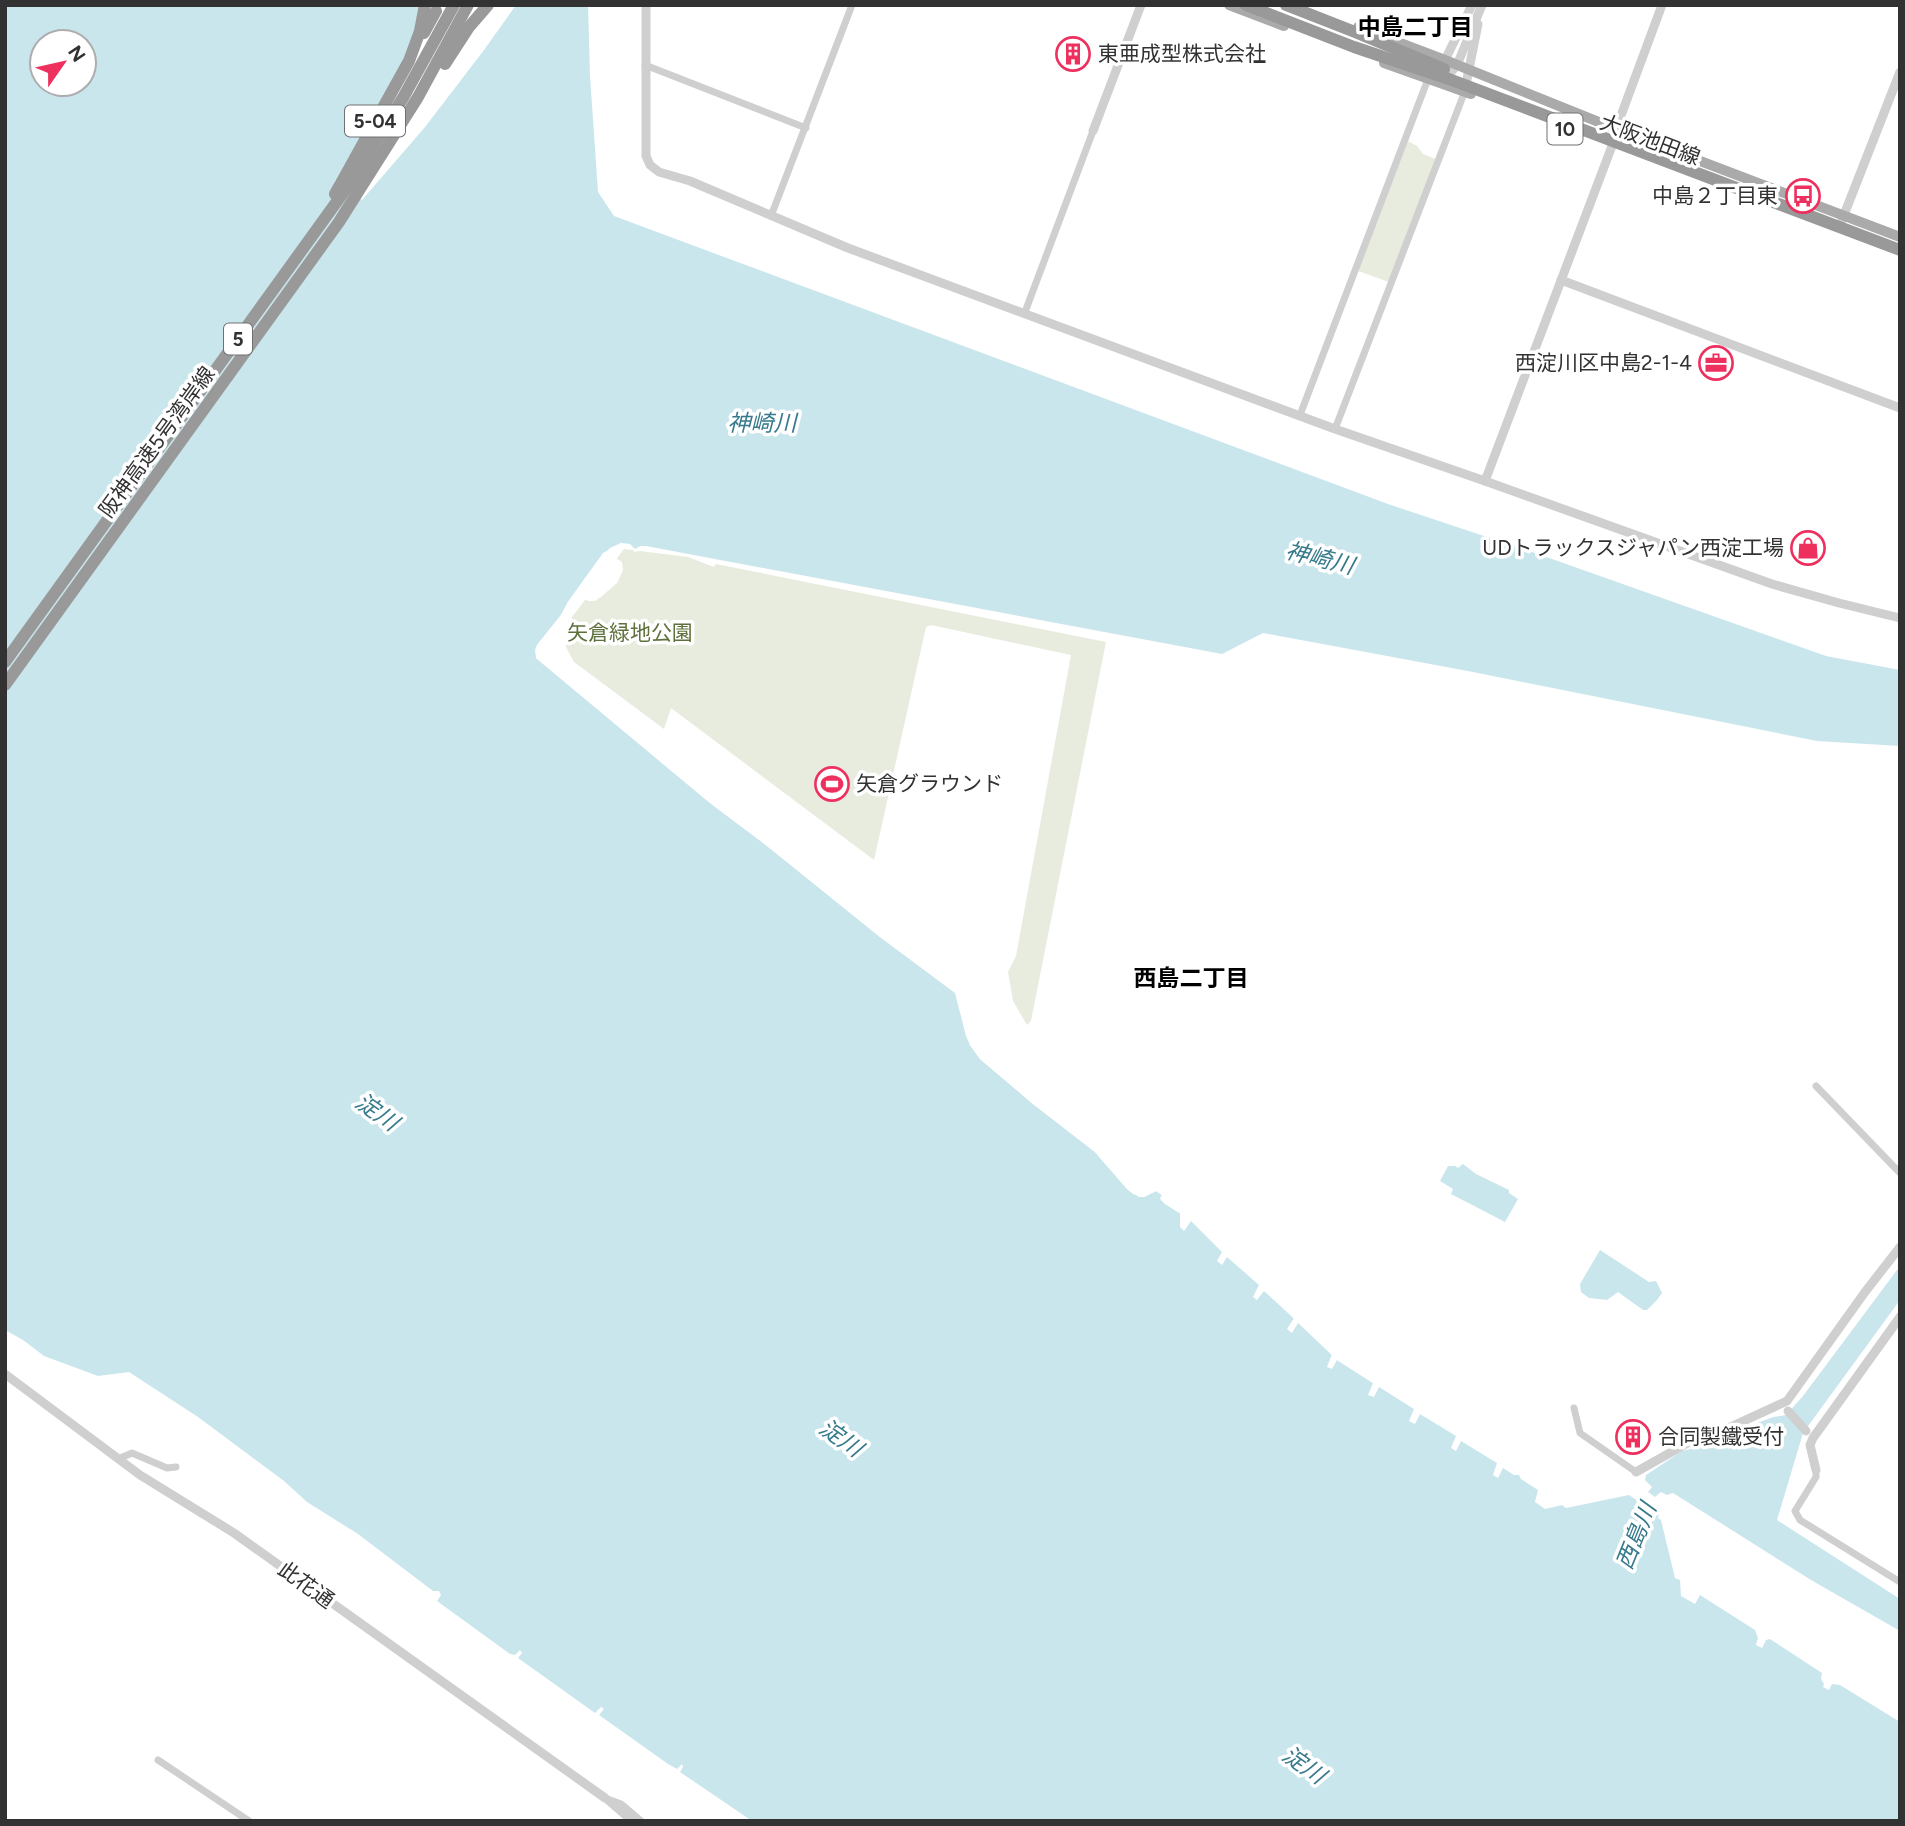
<svg xmlns="http://www.w3.org/2000/svg" width="1905" height="1826" viewBox="0 0 1905 1826" font-family="Figtree,'Noto Sans JP',sans-serif">
<style>
.green{fill:#e8ecde}
.water{fill:#cae6ed;fill-rule:evenodd}
.pier{fill:#fff}
.lines{fill:none;stroke-linecap:round;stroke-linejoin:round}
.minor{stroke:#cfcfcf;stroke-width:7}
.tertiary{stroke:#cfcfcf;stroke-width:9}
.primary{stroke:#aaa;stroke-width:10}
.motorway{stroke:#999;stroke-width:12}
.motorway-bridge{stroke:#999;stroke-width:12}
.labels{text-anchor:middle;stroke-width:7;stroke-linejoin:round;paint-order:stroke}
.shield{fill:#fff;stroke:#707070;stroke-width:2}
.shield-label{font-size:19px;font-weight:bold;fill:#323232}
.poi-label{font-size:21px;fill:#323232;stroke:#fff;text-anchor:start}
.street-label{font-size:21px;fill:#323232;stroke:#fff}
.park-label{font-size:21px;fill:#5e713c;stroke:#fff}
.neighbourhood-label{font-size:23px;font-weight:bold;fill:#000;stroke:#fff}
.water-label{font-size:23px;font-style:italic;fill:#377a8c;stroke:#fff}
</style>
<rect width="100%" height="100%" fill="#fff"/>
<g class="green">
<polygon points="1408,141 1417,146 1423,154 1436,159 1389,282 1358,271"/>
<polygon points="624,549 688,557 714,567 716,564 1106,642 1031,1021 1027,1025 1013,1001 1008,972 1016,956 1071,655 931,625 926,627 874,860 671,708 664,729 574,662 566,647 572,617"/>
</g>
<g class="water">
<path d="M5 5H588L590 76 598 192 614 216 1388 504 1538 554 1826 656 1900 670V746L1817 741 1473 672 1263 633 1222 654 646 546H641L635 549 621 543 603 553 568 602 561 615 537 645 536 658 705 799 763 842 880 937 956 993 970 1045 980 1059 1033 1104 1095 1152 1127 1189 1133 1194 1144 1197 1156 1191 1162 1195 1160 1198 1161 1200 1180 1213V1227L1184 1231 1191 1221 1222 1252 1217 1261 1222 1265 1227 1257 1259 1285 1253 1297 1257 1300 1264 1291 1294 1318 1287 1329 1292 1333 1298 1323 1332 1354 1327 1367 1332 1369 1337 1360 1373 1383 1368 1395 1374 1397 1379 1387 1414 1409 1409 1421 1415 1424 1420 1414 1456 1436 1451 1448 1456 1451 1461 1441 1497 1463 1493 1475 1498 1478 1503 1468 1514 1475H1519L1521 1479 1538 1490 1535 1502 1545 1509 1562 1505 1566 1508 1629 1495 1638 1501 1644 1499 1651 1503 1652 1509 1659 1514 1658 1518 1661 1520 1675 1578 1680 1580 1681 1596 1695 1604 1700 1595 1755 1630 1758 1638 1756 1645 1762 1648 1766 1640 1770 1639 1822 1673 1821 1679 1824 1684 1823 1687 1829 1690 1832 1684 1840 1685 1900 1722V1821H752L680 1772 683 1767 682 1764 677 1769 668 1764 599 1715 604 1709 601 1707 595 1713 518 1658 522 1653 520 1650 515 1655 510 1654 437 1601 441 1595 439 1591H433L358 1534 307 1502 284 1481 198 1417 129 1372 98 1376 44 1356 23 1340 5 1330ZM42 42H84V84H42Z"/>
<polygon points="1463,1164 1476,1174 1509,1190 1509,1193 1518,1199 1505,1222 1451,1194 1453,1189 1440,1181 1448,1166 1455,1166 1458,1168"/>
<polygon points="1600,1250 1649,1282 1656,1281 1662,1293 1657,1300 1647,1310 1643,1310 1618,1292 1607,1300 1589,1298 1581,1292 1580,1284"/>
<polygon points="1900,1266 1900,1300 1803,1433 1777,1520 1900,1599 1900,1631 1811,1580 1673,1493 1667,1495 1661,1492 1655,1497 1648,1492 1652,1487 1645,1480 1646,1475 1682,1451 1715,1443 1752,1425 1773,1417 1786,1415 1803,1396"/>
</g>
<g class="pier">
<polygon points="429,5 516,5 484,50 425,127 362,200 334,183 408,54"/>
<polygon points="621,543 630,544 635,549 641,546 646,546 645,549 635,552 629,547 621,546 611,550 606,556 571,604 564,617 540,647 539,657 550,666 546,658 547,652 552,650 558,653 580,675 580,682 573,685 590,700 588,696 590,691 599,690 632,716 635,722 635,729 630,732 625,729 635,737 635,739 667,762 698,788 693,783 693,775 699,774 706,778 740,806 739,812 735,815 730,815 765,840 800,869 805,873 800,864 804,859 809,859 847,889 849,893 848,898 838,899 908,954 958,991 969,1035 973,1043 983,1057 1036,1102 1097,1149 1129,1187 1142,1194 1151,1193 1159,1189 1165,1193 1164,1198 1167,1201 1183,1211 1184,1216 1165,1204 1161,1200 1162,1195 1156,1191 1144,1197 1139,1197 1127,1189 1095,1152 1033,1104 980,1059 970,1045 966,1036 955,993 880,937 763,843 715,807 536,658 535,650 537,645 561,615 568,602 599,559 610,548"/>
<polygon points="609,557 614,557 622,562 623,570 620,577 617,583 601,597 595,601 588,601 582,597 582,591 594,578 601,563"/>
<polygon points="1264,1287 1296,1315 1296,1320 1300,1320 1327,1345 1336,1354 1335,1357 1338,1357 1375,1380 1376,1385 1337,1360 1262,1288"/>
</g>
<g class="lines">
<g class="minor">
<polyline points="645,65 806,128"/>
<polyline points="771,216 852,5"/>
<polyline points="1025,312 1093,131"/>
<polyline points="1300,415 1428,79 1430,76"/>
<polyline points="1335,429 1465,91"/>
<polyline points="1816,1086 1900,1173"/>
<polyline points="1574,1408 1580,1433 1636,1472"/>
<polyline points="118,1459 132,1453 167,1468 176,1467"/>
<polyline points="1816,1470 1816,1477 1795,1511 1800,1520 1900,1582"/>
<polyline points="158,1760 249,1821"/>
<polyline points="605,1798 621,1804 641,1821"/>
<polyline points="608,1801 631,1821"/>
</g>
<g class="tertiary">
<polyline points="646,5 646,156 650,165 659,172 690,181 848,248 1335,429 1485,481 1772,584 1839,603 1900,618"/>
<polyline points="1445,60 1472,5"/>
<polyline points="1441,78 1452,71 1457,65 1482,5"/>
<polyline points="1465,89 1478,24"/>
<polyline points="1093,131 1141,5"/>
<polyline points="1842,220 1900,72"/>
<polyline points="1561,280 1900,408"/>
<polyline points="1485,481 1612,146 1616,129 1662,5"/>
<polyline points="5,1374 140,1475 234,1533 605,1798"/>
<polyline points="1788,1411 1806,1431"/>
<polyline points="1816,1470 1810,1445 1813,1438 1900,1317"/>
<polyline points="1636,1472 1691,1441 1700,1441 1787,1401 1865,1292 1900,1247"/>
</g>
<g class="primary">
<polyline points="1229,5 1284,26"/>
<polyline points="1358,27 1445,60 1616,129 1900,237"/>
<polyline points="1384,63 1471,94"/>
</g>
<g class="motorway">
<polyline points="424,33 436,11"/>
<polyline points="445,64 469,27 488,5"/>
<polyline points="335,194 409,61 420,31 425,5"/>
<polyline points="5,662 351,182 404,96 454,5"/>
<polyline points="5,685 339,222 418,97 468,5"/>
</g>
<g class="motorway-bridge">
<polyline points="1246,5 1354,47 1449,79 1900,250"/>
<polyline points="1286,5 1355,32 1444,69"/>
</g>
</g>
<defs>
<g id="building-ring" transform="scale(1.75)"><circle r="9.5" fill="#fff" stroke="#ee305f" stroke-width="1.5"/><path d="M-4-6H4V6H1V3H-1V6H-4ZM-2.5-4.3h1.7v1.8h-1.7ZM.8-4.3h1.7v1.8H.8ZM-2.5-1h1.7V.8h-1.7ZM.8-1h1.7V.8H.8Z" fill="#ee305f"/></g>
<g id="bus-ring" transform="scale(1.75)"><circle r="9.5" fill="#fff" stroke="#ee305f" stroke-width="1.5"/><path d="M-5-6H5V4H4V6H2V4H-2V6H-4V4H-5ZM-3.5-4V0h7V-4ZM-3.5 1.2v1.5H-2V1.2ZM2 1.2v1.5H3.5V1.2Z" fill="#ee305f"/></g>
<g id="office-ring" transform="scale(1.75)"><circle r="9.5" fill="#fff" stroke="#ee305f" stroke-width="1.5"/><path d="M-6-3h4V-5.5h4V-3h4V5H-6ZM-1-4.5V-3h2v-1.5ZM-6 0V1H6V0Z" fill="#ee305f"/></g>
<g id="shop-ring" transform="scale(1.75)"><circle r="9.5" fill="#fff" stroke="#ee305f" stroke-width="1.5"/><path d="M-5-2.5h2.3a2.7 3.5 0 0 1 5.4 0H5L5.5 6h-11ZM-1.5-2.5h3a1.5 2.3 0 0 0-3 0Z" fill="#ee305f"/></g>
<g id="stadium-ring" transform="scale(1.75)"><circle r="9.5" fill="#fff" stroke="#ee305f" stroke-width="1.5"/><path d="M0-5a6.5 5 0 1 0 0 10a6.5 5 0 1 0 0-10ZM-3.5-1.8h7v3.6h-7Z" fill="#ee305f"/></g>
</defs>
<g fill-rule="evenodd">
<use href="#building-ring" x="1073" y="54"/>
<use href="#bus-ring" x="1803" y="196"/>
<use href="#office-ring" x="1716" y="363"/>
<use href="#shop-ring" x="1808" y="548"/>
<use href="#stadium-ring" x="832" y="784"/>
<use href="#building-ring" x="1633" y="1437"/>
</g>
<g class="labels">
<g class="shield">
<rect x="345" y="105.5" width="60" height="31" rx="5"/>
<rect x="1547.5" y="113.5" width="35" height="31" rx="5"/>
<rect x="224" y="323.5" width="28" height="31" rx="5"/>
</g>
<g class="shield-label">
<text x="375" y="128">5-04</text>
<text x="1565" y="136">10</text>
<text x="238" y="346">5</text>
</g>
<g class="poi-label">
<text x="1098" y="61">東亜成型株式会社</text>
<text x="1778" y="203" text-anchor="end">中島２丁目東</text>
<text x="1692" y="370" text-anchor="end">西淀川区中島2-1-4</text>
<text x="1784" y="555" text-anchor="end">UDトラックスジャパン西淀工場</text>
<text x="856" y="791">矢倉グラウンド</text>
<text x="1658" y="1444">合同製鐵受付</text>
</g>
<g class="street-label">
<text transform="translate(1650 140) rotate(21)" y="7">大阪池田線</text>
<text transform="translate(157 442) rotate(-54)" y="7">阪神高速5号湾岸線</text>
<text transform="translate(306 1585) rotate(36)" y="7">此花通</text>
</g>
<g class="park-label">
<text x="630" y="640">矢倉緑地公園</text>
</g>
<g class="neighbourhood-label">
<text x="1415" y="35">中島二丁目</text>
<text x="1191" y="986">西島二丁目</text>
</g>
<g class="water-label">
<text x="762" y="431">神崎川</text>
<text transform="translate(1320 558) rotate(14)" y="8">神崎川</text>
<text transform="translate(377 1112) rotate(35)" y="8">淀川</text>
<text transform="translate(841 1438) rotate(35)" y="8">淀川</text>
<text transform="translate(1636 1536) rotate(-68)" y="8">西島川</text>
<text transform="translate(1304 1765) rotate(35)" y="8">淀川</text>
</g>
</g>
<rect width="1905" height="1826" fill="none" stroke="#323232" stroke-width="14"/>
<g transform="translate(63 63) rotate(56)"><circle r="33" fill="#ffffff" stroke="#adadad" stroke-width="2"/>
<path d="M0-5L12 26L0 18L-12 26Z" fill="#ee305f"/>
<text y="-10" font-size="19" font-weight="bold" text-anchor="middle" fill="#323232">N</text>
</g>
</svg>
